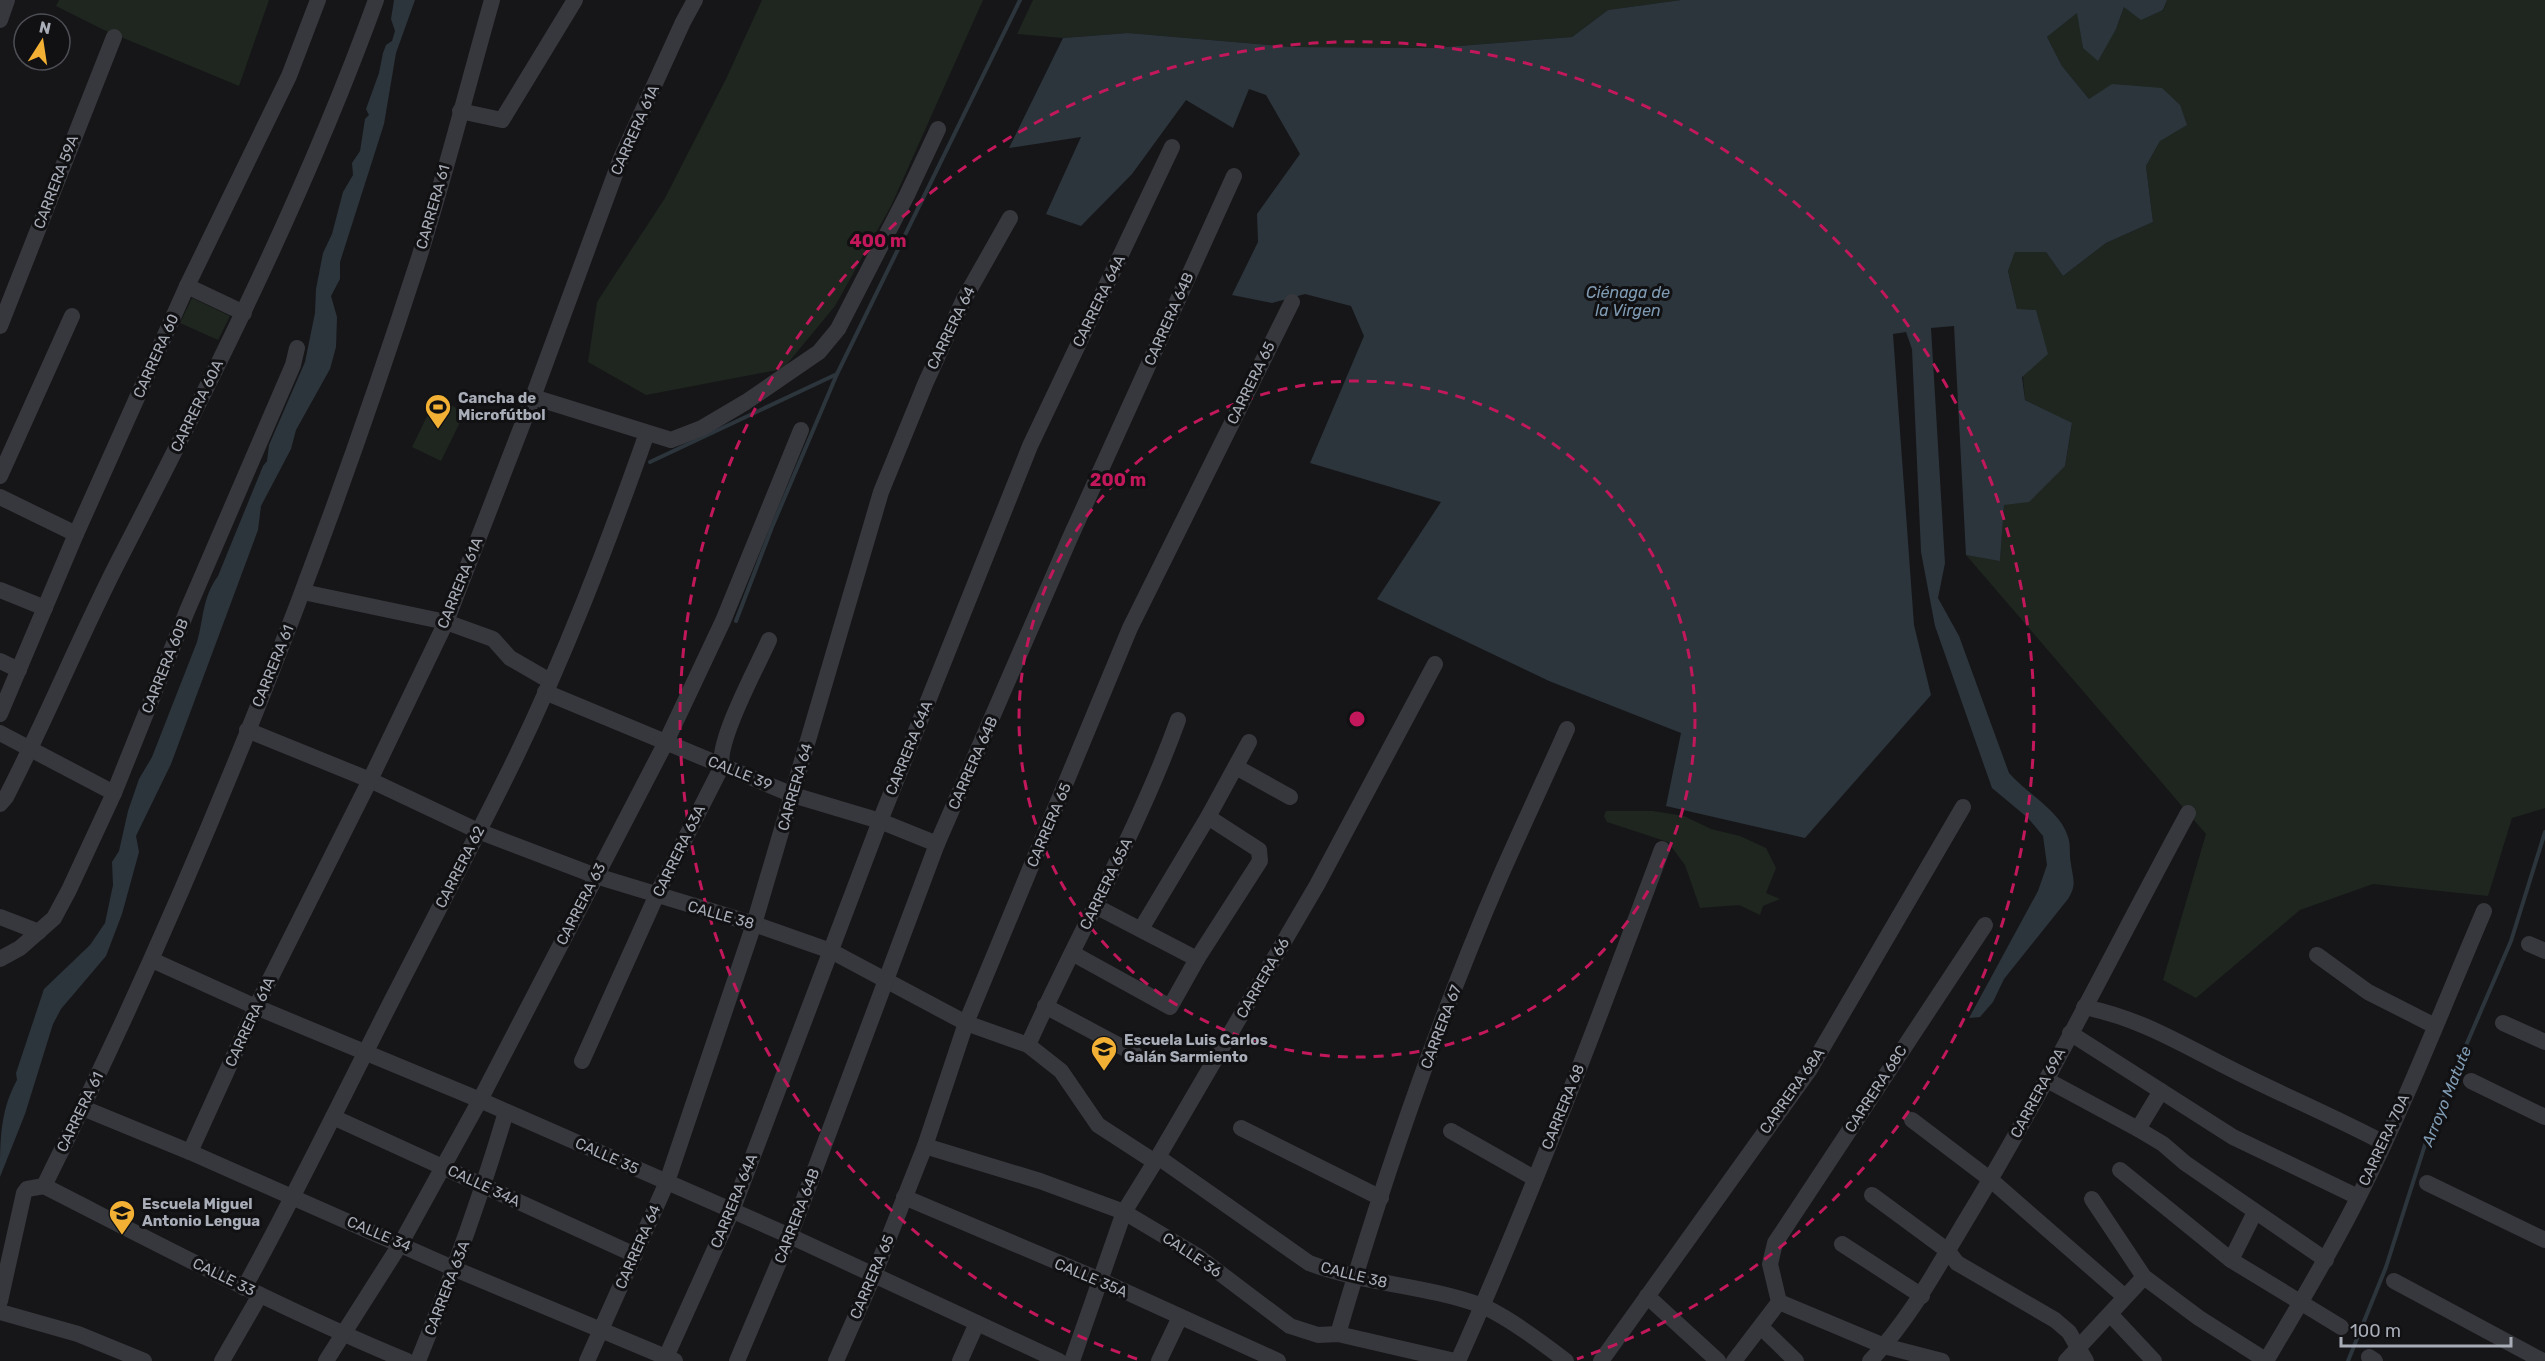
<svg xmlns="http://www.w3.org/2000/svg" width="2545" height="1361" viewBox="0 0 2545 1361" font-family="Rubik,sans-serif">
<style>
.green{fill:#1e261f}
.water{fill:#2c353c}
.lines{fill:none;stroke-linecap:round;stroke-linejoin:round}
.stream{stroke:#2c353c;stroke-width:4}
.minor{stroke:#37383d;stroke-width:16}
.ring{fill:none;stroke:#c2185b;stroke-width:3;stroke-dasharray:10 8}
.labels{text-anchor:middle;stroke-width:6;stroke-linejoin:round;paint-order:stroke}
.street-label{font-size:15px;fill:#a8adb8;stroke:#111113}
.poi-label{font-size:15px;font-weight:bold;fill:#a8adb8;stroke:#111113;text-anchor:start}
.water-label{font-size:16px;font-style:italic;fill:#7f9bb3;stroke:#111113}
.centre{fill:#c2185b;stroke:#111113;stroke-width:3}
.ring-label{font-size:18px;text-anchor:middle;font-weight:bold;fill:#c2185b;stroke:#111113;stroke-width:6;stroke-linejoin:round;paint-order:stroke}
</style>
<rect width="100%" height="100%" fill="#161618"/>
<g class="green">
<polygon points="59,0 269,0 239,86 104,30 56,6"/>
<polygon points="762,0 983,0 891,206 835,306 783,369 646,395 588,362 597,302 665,198 726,79"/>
<polygon points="1033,0 1681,0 1608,10 1572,37 1433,48 1291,47 1128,33 1063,38 1017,34"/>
<polygon points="2167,0 2545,0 2545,808 2512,818 2488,896 2373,884 2300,910 2196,998 2163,980 2206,834 1966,555 2000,560 2004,505 2065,466 2072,424 2025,400 2017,309 2008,271 2015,252 2046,252 2063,276 2106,243 2153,222 2146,166 2160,141 2089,99 2062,66 2047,37 2078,12 2083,47 2116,29 2124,7 2163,11"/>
<polygon points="192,298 230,316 218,340 180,323"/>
<polygon points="436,398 465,412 441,461 412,447"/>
<polygon points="1606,811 1653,811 1684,816 1711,829 1740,836 1766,848 1776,868 1766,893 1780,899 1763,906 1760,915 1739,905 1700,908 1685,865 1668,842 1607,822 1604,816"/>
</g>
<g class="water">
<path d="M394 0H415L396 53 384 124 340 262V279L331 296 337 317 336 347 330 369 296 430 291 449 261 506 258 530 171 764 136 836 139 852 122 914 106 956 61 1009 53 1024 25 1114 0 1177C0 1140 0 1111 17 1080L16 1073 44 989 90 945 105 923 113 885 112 862 119 851 128 811 139 779 152 757 197 642C204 618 202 598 218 576L263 466 267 461 269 445 305 362 315 313 316 289 323 253 332 234 343 192 353 175 352 163 360 151 365 119 369 115 366 109 379 73 383 53 386 45 392 41 395 31 391 19Z"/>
<path d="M1681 0H2167L2163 10 2141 20 2124 7 2116 29 2098 61 2083 48 2077 13 2047 37 2062 66 2089 99 2112 84 2162 88 2180 105 2187 125 2160 141 2146 166 2153 222 2106 243 2063 276 2046 252H2015L2008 271 2017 309 2036 310 2048 354 2022 377 2025 400 2072 423 2065 466 2029 502 2004 505 2000 561 1966 555 1954 326 1931 328 1945 563 1938 598 1959 636 2009 773C2027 794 2061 811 2068 837 2071 845 2069 855 2071 864 2073 879 2077 885 2068 899L2004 979 1993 1002 1980 1017 1969 1018 2038 891 2047 865 2043 836 2028 818 1992 788 1935 626 1921 552 1912 349 1906 332 1893 334 1914 625 1931 695 1805 838 1666 806 1681 733 1549 681 1377 599 1441 502 1310 463 1364 336 1351 306 1305 294 1272 303 1232 295 1258 242 1257 214 1300 154 1266 95 1249 89 1233 128 1186 100 1132 174 1081 226 1046 214 1081 137 1009 148 1063 38 1128 33 1291 47 1433 48 1572 37 1608 10Z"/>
</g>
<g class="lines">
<g class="stream">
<polyline points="650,462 837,374"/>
<polyline points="736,621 772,527 837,374 1020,0"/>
<polyline points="2348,1361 2386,1267 2430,1129 2511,941 2545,832"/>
</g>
<g class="minor">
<polyline points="0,20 7,0"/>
<polyline points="460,111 502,120 575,0"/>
<polyline points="187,286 244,313"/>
<polyline points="0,326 114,37"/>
<polyline points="533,397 671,440 702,428 746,402 819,352 838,329 907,195 938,129"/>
<polyline points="0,476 72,316"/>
<polyline points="0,497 76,534"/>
<polyline points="0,590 45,608"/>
<polyline points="303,592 446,622 493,639 510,658 550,681"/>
<polyline points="0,661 19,670"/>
<polyline points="545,692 793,795 880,821 937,844"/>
<polyline points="0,714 76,534 187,286 289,76 318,0"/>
<polyline points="247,730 370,780 478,831 596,876 754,924 831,951 966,1023 1028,1045 1061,1071 1098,1125 1155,1162"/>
<polyline points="0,733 114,793"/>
<polyline points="1236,767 1290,797"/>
<path d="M0 804 6 797C46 720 79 638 119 560 213 378 306 193 376 0"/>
<polyline points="1097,907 1197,959"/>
<polyline points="0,917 39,932"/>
<polyline points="1141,929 1208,817 1249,742"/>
<polyline points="2529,944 2545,951"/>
<polyline points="1072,953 1170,1007 1197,959 1260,861 1259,850 1208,817"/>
<polyline points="2317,955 2368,992 2435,1026"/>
<polyline points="0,959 20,948 54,918 69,890 114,793 187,611 293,365 297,348"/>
<polyline points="152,960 256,1007 480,1100 790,1236 1059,1361"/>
<polyline points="1045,1006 1135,1054"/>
<path d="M2084 1007C2144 1019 2186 1047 2239 1073 2287 1097 2337 1118 2384 1143"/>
<polyline points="2503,1023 2545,1042"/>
<polyline points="2070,1033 2233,1137 2358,1197"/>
<path d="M1028 1045C1077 936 1137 833 1178 720"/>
<path d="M582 1061 659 890 722 766C716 742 758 665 769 640"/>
<polyline points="2047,1080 2138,1129 2163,1144 2185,1163 2326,1260"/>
<polyline points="2471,1081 2545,1117"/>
<polyline points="83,1108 190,1152 455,1269 675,1361"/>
<polyline points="333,1117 635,1255"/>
<polyline points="1912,1120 1991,1180 2125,1297"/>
<polyline points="1241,1128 1381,1198"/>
<polyline points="2138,1129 2161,1091"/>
<polyline points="1451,1131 1534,1178"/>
<polyline points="925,1146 1040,1181 1124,1212 1196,1255 1290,1326 1318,1335 1338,1334 1455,1361"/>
<polyline points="190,1152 256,1007 370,780 446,622 533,397 621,158 683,22 695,0"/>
<path d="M1158 1157 1309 1263C1364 1284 1425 1285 1480 1305 1505 1315 1544 1344 1566 1361"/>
<polyline points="2120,1170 2231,1260 2341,1327"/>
<polyline points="2427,1183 2545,1240"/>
<path d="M44 1186C192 889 315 579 417 264 445 177 467 88 492 0"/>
<path d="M44 1186C164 1247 283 1310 407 1361"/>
<polyline points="1872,1195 1948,1251 1957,1263 2055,1320 2069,1332 2086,1361"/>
<polyline points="904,1197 1100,1280 1278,1361"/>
<polyline points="2092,1199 2144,1277 2199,1318 2267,1361"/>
<polyline points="1842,1244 1922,1296"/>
<polyline points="2231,1260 2255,1212"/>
<polyline points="2394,1281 2543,1361"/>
<path d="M244 1288C297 1192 344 1094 394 996 433 920 473 844 511 767 564 659 607 546 647 433"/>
<polyline points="1647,1296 1718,1361"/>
<polyline points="0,1301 24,1193 27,1189 44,1186"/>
<polyline points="0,1312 78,1334 144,1361"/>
<polyline points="2110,1314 2154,1361"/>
<polyline points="1761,1327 1796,1361"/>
<path d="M1338 1334C1383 1180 1436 1025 1500 877 1522 827 1545 778 1567 729"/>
<polyline points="666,1357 732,1211 880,821 1030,446 1172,147"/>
<polyline points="2369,1357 2375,1361"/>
<polyline points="222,1361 260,1295"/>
<polyline points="326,1361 401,1243 480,1100 666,742 723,621 801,430"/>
<path d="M418 1361C451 1279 481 1197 506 1112"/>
<polyline points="587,1361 667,1182 754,924 881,492 926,382 963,301 1010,218"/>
<polyline points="737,1361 790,1236 937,844 1069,540 1234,176"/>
<polyline points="836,1361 874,1275 925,1146 966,1023 1130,628 1292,302"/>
<polyline points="960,1361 977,1323"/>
<polyline points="1072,1361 1124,1212 1158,1157 1317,885 1435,664"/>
<polyline points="1159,1361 1180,1317"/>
<path d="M1458 1361C1533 1193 1598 1021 1662 849"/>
<polyline points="1601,1361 1810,1069 1963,807"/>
<polyline points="1734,1361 1779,1302"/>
<path d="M1870 1361C1911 1318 1938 1266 1969 1215 2048 1085 2115 947 2188 813"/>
<polyline points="1942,1361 1884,1346 1779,1302 1770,1264 1775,1243 1985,925"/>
<polyline points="2066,1361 2144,1277"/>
<path d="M2266 1361C2298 1307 2330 1254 2358 1198 2405 1105 2443 1007 2484 911"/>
</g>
</g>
<g class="ring">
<circle cx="1357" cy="719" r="338"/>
<path d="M1137 1359A677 677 0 1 1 1577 1359"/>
</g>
<defs>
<g id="stadium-pin" transform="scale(1.35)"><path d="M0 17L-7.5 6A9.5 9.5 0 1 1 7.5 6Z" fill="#f2b134" stroke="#111113"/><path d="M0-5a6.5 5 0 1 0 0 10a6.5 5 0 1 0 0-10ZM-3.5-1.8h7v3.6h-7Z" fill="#111"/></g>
<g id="school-pin" transform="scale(1.35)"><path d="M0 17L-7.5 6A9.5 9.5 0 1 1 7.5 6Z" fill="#f2b134" stroke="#111113"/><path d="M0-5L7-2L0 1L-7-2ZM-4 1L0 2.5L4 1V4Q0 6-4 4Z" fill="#111"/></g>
</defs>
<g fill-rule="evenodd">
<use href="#stadium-pin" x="438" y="407"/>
<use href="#school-pin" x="1104" y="1049"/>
<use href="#school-pin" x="122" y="1213"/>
</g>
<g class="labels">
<g class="street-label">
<text transform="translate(635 130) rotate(-66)" y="5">CARRERA 61A</text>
<text transform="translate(56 182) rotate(-69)" y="5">CARRERA 59A</text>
<text transform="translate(433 207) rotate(-74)" y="5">CARRERA 61</text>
<text transform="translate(1099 301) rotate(-64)" y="5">CARRERA 64A</text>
<text transform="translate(1169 319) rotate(-66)" y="5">CARRERA 64B</text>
<text transform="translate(951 328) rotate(-64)" y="5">CARRERA 64</text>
<text transform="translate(156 356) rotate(-66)" y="5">CARRERA 60</text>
<text transform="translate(1251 383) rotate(-64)" y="5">CARRERA 65</text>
<text transform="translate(197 406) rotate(-64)" y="5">CARRERA 60A</text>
<text transform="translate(460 583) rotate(-68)" y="5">CARRERA 61A</text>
<text transform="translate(165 666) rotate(-68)" y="5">CARRERA 60B</text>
<text transform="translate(273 666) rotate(-68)" y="5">CARRERA 61</text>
<text transform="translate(909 748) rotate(-68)" y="5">CARRERA 64A</text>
<text transform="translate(973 763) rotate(-66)" y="5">CARRERA 64B</text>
<text transform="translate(740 773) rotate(22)" y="5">CALLE 39</text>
<text transform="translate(795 787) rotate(-74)" y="5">CARRERA 64</text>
<text transform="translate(1049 825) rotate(-67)" y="5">CARRERA 65</text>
<text transform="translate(679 851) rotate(-64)" y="5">CARRERA 63A</text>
<text transform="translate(460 867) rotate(-63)" y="5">CARRERA 62</text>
<text transform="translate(1106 884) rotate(-64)" y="5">CARRERA 65A</text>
<text transform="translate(581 904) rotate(-63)" y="5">CARRERA 63</text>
<text transform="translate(721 915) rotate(16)" y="5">CALLE 38</text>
<text transform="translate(1263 978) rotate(-60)" y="5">CARRERA 66</text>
<text transform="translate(250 1022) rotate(-65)" y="5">CARRERA 61A</text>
<text transform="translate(1441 1027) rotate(-69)" y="5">CARRERA 67</text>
<text transform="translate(1876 1089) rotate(-57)" y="5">CARRERA 68C</text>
<text transform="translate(1792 1091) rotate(-55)" y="5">CARRERA 68A</text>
<text transform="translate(2038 1093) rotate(-62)" y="5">CARRERA 69A</text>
<text transform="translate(1563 1107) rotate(-68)" y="5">CARRERA 68</text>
<text transform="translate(80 1112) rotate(-64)" y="5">CARRERA 61</text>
<text transform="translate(2384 1140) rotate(-65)" y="5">CARRERA 70A</text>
<text transform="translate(607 1156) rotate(24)" y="5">CALLE 35</text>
<text transform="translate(484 1186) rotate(25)" y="5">CALLE 34A</text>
<text transform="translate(734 1201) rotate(-68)" y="5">CARRERA 64A</text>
<text transform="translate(797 1216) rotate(-69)" y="5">CARRERA 64B</text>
<text transform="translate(379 1234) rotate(23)" y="5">CALLE 34</text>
<text transform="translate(638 1247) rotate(-66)" y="5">CARRERA 64</text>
<text transform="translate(1192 1255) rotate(34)" y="5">CALLE 36</text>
<text transform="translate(1354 1275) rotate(14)" y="5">CALLE 38</text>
<text transform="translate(224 1277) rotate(26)" y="5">CALLE 33</text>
<text transform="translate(872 1277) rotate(-67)" y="5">CARRERA 65</text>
<text transform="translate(1091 1278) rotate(23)" y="5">CALLE 35A</text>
<text transform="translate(447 1288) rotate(-69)" y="5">CARRERA 63A</text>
</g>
<g class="poi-label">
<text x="458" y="403">Cancha de<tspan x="458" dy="17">Microfútbol</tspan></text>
<text x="1124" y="1045">Escuela Luis Carlos<tspan x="1124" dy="17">Galán Sarmiento</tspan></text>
<text x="142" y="1209">Escuela Miguel<tspan x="142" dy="17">Antonio Lengua</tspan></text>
</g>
<g class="water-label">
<text x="1628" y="298">Ciénaga de<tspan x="1628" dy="18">la Virgen</tspan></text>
<text transform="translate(2446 1096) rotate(-68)" y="6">Arroyo Matute</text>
</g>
</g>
<circle cx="1357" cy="719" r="9" class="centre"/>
<g class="ring-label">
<text x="878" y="247">400 m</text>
<text x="1118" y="486">200 m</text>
</g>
<g transform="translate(42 42) rotate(12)"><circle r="28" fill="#111113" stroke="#4d4f55" stroke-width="1.5"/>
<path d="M0-4.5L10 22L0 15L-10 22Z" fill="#f2b134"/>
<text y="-9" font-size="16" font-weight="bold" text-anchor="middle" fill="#a8adb8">N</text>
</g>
<path d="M2341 1337v9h170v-9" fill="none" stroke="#a8adb8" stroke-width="3"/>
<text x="2350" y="1337" font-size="18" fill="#a8adb8" stroke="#111113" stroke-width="4.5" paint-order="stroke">100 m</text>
</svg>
